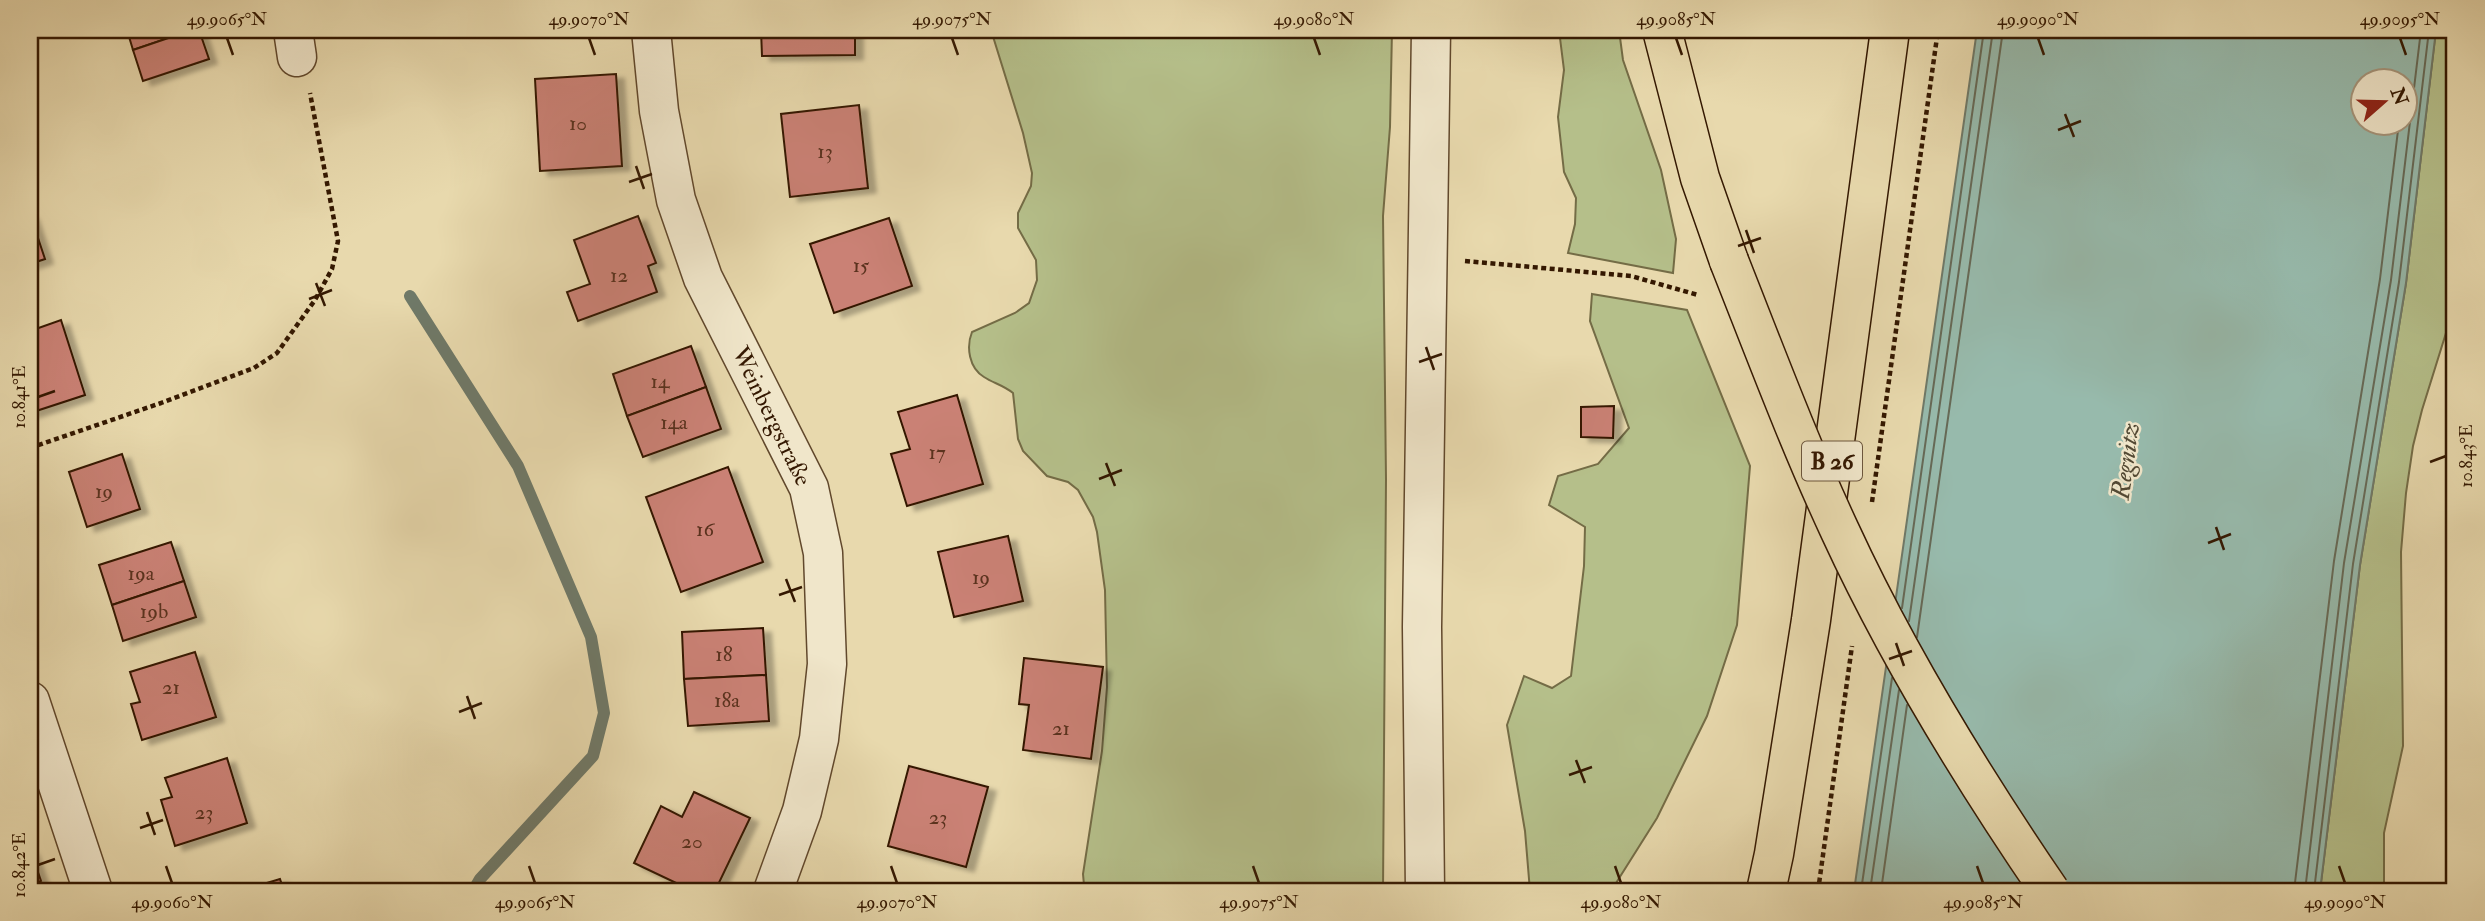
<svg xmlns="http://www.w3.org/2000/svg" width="2485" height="921" viewBox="0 0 2485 921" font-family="'IM FELL Double Pica',serif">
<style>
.green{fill:#b5bf8a;stroke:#746c46;stroke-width:2}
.water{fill:#97baac;stroke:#6f7968;stroke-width:2;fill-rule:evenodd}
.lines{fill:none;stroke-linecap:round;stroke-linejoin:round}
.shore{stroke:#666956;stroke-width:2}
.stream{stroke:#6f7968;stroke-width:12}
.building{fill:#ca8174;stroke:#341801;stroke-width:2;filter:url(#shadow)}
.minor-casing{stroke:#61482c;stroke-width:41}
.major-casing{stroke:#341801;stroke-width:41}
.path{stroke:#341801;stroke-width:4.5;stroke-dasharray:5 3.5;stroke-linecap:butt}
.minor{stroke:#f0e6ca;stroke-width:38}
.major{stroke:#e8d9ad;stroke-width:38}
.major-bridge-casing{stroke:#341801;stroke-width:41;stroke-linecap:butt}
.major-bridge{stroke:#e8d9ad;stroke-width:38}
.ticks{fill:none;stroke:#341801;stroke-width:2.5}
.labels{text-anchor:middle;stroke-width:5;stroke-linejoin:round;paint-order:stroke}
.number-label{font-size:21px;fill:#5a321e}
.shield{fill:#f0e6ca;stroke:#6c563d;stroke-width:2}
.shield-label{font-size:23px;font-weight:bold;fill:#341801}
.street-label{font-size:24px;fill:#341801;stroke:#f0e6ca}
.water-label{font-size:26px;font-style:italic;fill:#524934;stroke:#f0e6ca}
.neatline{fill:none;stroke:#341801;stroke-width:2.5}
.ticks-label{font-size:18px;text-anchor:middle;fill:#341801}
</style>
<defs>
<filter id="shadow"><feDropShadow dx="8" dy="4.5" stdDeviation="2" flood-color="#0004"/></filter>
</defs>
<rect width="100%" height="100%" fill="#e8d9ad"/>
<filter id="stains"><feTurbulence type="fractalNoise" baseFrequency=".00286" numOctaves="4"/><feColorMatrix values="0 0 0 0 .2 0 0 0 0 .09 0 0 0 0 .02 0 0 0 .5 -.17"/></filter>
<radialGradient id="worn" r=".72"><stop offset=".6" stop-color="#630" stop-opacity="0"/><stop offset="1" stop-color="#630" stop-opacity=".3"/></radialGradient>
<g class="green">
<path d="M991 30H1392L1390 127 1383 216 1386 479 1383 891H1088L1084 885 1083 874 1102 751 1107 687 1105 590 1097 532 1093 517 1078 490 1068 482 1047 476 1023 451 1018 439 1013 393C1003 385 993 383 984 377 969 368 966 347 972 332L1015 313 1029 303 1037 280 1036 260 1018 228V213L1031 186 1032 173 1023 133Z"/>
<polygon points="1559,30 1619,30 1623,60 1661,170 1676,239 1673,273 1568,253 1575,224 1576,198 1564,172 1558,117 1564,70"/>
<polygon points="2436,30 2455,30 2455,304 2422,410 2413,446 2406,493 2401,552 2403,746 2384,833 2384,891 2320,891 2360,565 2406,283"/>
<polygon points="1592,294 1687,310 1750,466 1737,625 1707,716 1657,818 1611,891 1530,891 1525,831 1507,725 1524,676 1552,688 1571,676 1584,566 1585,527 1549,505 1558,476 1598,464 1629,428 1590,321"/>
</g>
<path class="water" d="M1977 30H2436L2406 283 2360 565 2320 891H1854ZM2362 80H2404V122H2362Z"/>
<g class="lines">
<g class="shore">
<polyline points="1902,608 1984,30"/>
<polyline points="1909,621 1993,30"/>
<polyline points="1917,637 2003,30"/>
<polyline points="1861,891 1892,678"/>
<polyline points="1870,891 1899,690"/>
<polyline points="1881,891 1907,705"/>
<polyline points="2294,891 2334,561 2380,279 2399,122"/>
<polyline points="2305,891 2344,563 2391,280 2421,30"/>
<polyline points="2314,891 2353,564 2399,282 2429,30"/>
</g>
<polyline class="stream" points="410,296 518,466 591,637 604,713 593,756 480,879 473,891"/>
</g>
<g class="building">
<polygon points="127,30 192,30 133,50"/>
<polygon points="192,30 199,30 209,59 143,81 133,50"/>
<polygon points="761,30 855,30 855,55 762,56"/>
<polygon points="616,74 622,166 540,171 535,79"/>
<polygon points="859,105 868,188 790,197 781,114"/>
<polygon points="30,214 45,259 30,264"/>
<polygon points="638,216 656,263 648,266 657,292 578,321 567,292 590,284 574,240"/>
<polygon points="889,218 912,286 834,313 810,244"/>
<polygon points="61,320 85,395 30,413 30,331"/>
<polygon points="691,346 706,387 627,416 613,374"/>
<polygon points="706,387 721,429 643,457 627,416"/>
<polygon points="957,395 983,484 907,506 891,454 910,449 898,412"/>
<polygon points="1614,406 1613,438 1581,437 1581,407"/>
<polygon points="122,454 140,509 87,527 69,472"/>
<polygon points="728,467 763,562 681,592 646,497"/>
<polygon points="1008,536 1023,601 954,617 938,552"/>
<polygon points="171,542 184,581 112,605 99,565"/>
<polygon points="184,581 196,617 123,641 112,605"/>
<polygon points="763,628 766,675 684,679 682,632"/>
<polygon points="195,652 216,717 142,740 131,704 140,702 130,672"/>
<polygon points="1024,658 1103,667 1091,759 1023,750 1029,705 1019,704"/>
<polygon points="766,675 769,721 688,726 684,679"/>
<polygon points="227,758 247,823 175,846 161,800 172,797 165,778"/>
<polygon points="909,766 988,787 966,867 888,846"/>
<polygon points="694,792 750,818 715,891 693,891 634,863 661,806 682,817"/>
<polygon points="30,849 41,881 30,885"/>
<polygon points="280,879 284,891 240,891"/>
</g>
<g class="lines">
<g class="minor-casing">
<g id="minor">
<polyline points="293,30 297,57"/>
<polyline points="651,30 659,111 676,200 703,278 809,488 823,553 827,664 819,739 802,811 773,891"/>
<polyline points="30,701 93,891"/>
<polyline points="1425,891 1422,627 1431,30"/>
</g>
</g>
<g class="major-casing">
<g id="major">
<polyline points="1662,30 1700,178 1729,261"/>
<polyline points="1766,891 1774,854 1811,620 1890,30"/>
</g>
</g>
<g class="path">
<polyline points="1465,261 1631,276 1698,295"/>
<polyline points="30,448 161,403 254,368 277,353 315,300 332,269 338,241 310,93"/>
<polyline points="1872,502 1938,30"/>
<polyline points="1818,891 1852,646"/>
</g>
<use href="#minor" class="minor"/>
<use href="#major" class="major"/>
<g class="major-bridge-casing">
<path id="major-bridge" d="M1729 261C1765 352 1799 443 1840 531 1898 657 1972 777 2050 891"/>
</g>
<use href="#major-bridge" class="major-bridge"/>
</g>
<path class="ticks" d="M227 38 233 55M589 38 595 55M952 38 958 55M1314 38 1320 55M1676 38 1682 55M2038 38 2044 55M2400 38 2406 55M2065 114 2074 137M2058 130 2081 121M636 166 644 189M629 182 652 174M1746 230 1754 253M1738 246 1761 238M316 283 325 306M309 299 332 290M1426 347 1434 370M1419 362 1442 354M38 397 55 391M2430 462 2446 456M1106 463 1115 486M1099 479 1122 470M2216 527 2224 550M2208 543 2231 534M786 579 795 602M779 595 802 587M1896 643 1904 666M1889 659 1912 651M467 696 475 719M459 712 482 703M1576 760 1585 783M1569 775 1592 767M147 812 155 835M140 828 163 820M38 865 55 859M166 866 172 883M529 866 535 883M891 866 897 883M1253 866 1259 883M1615 866 1621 883M1977 866 1983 883M2339 866 2345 883"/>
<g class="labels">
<g class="number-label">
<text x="578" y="130">10</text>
<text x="825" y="158">13</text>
<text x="861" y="272">15</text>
<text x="619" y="282">12</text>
<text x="660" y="388">14</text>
<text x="674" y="429">14a</text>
<text x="937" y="459">17</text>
<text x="104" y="498">19</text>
<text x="705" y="536">16</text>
<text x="141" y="580">19a</text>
<text x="981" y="584">19</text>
<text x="154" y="618">19b</text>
<text x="724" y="661">18</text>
<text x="171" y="694">21</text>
<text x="727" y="707">18a</text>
<text x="1061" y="735">21</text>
<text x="204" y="819">23</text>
<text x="938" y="824">23</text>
<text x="692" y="848">20</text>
</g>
<rect class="shield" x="1802" y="441.5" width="60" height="39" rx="5"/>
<g class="shield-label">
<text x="1832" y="469">B 26</text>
</g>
<g class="street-label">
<text transform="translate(772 416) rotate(64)" y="8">Weinbergstraße</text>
</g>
<g class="water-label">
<text transform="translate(2125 461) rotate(-82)" y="9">Regnitz</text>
</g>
</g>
<rect width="2485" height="921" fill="none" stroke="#e8d9ad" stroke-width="77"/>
<g transform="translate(2384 102) rotate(70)"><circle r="33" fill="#f0e6ca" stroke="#a5947a" stroke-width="2"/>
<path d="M0-5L12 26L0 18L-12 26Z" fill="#8f2418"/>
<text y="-10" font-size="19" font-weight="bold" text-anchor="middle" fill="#341801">N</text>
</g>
<rect x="38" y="38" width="2408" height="845" class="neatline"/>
<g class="ticks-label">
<text x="227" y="25">49.9065°N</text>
<text x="589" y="25">49.9070°N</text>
<text x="952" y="25">49.9075°N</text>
<text x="1314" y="25">49.9080°N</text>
<text x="1676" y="25">49.9085°N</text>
<text x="2038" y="25">49.9090°N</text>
<text x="2400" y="25">49.9095°N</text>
<text transform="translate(19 397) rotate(-90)" y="6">10.841°E</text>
<text transform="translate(2466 456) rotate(-90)" y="6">10.843°E</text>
<text transform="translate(19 865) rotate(-90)" y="6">10.842°E</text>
<text x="172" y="908">49.9060°N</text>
<text x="535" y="908">49.9065°N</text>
<text x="897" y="908">49.9070°N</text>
<text x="1259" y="908">49.9075°N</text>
<text x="1621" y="908">49.9080°N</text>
<text x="1983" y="908">49.9085°N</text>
<text x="2345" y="908">49.9090°N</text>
</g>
<rect width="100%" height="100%" filter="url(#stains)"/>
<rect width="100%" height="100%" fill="url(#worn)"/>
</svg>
